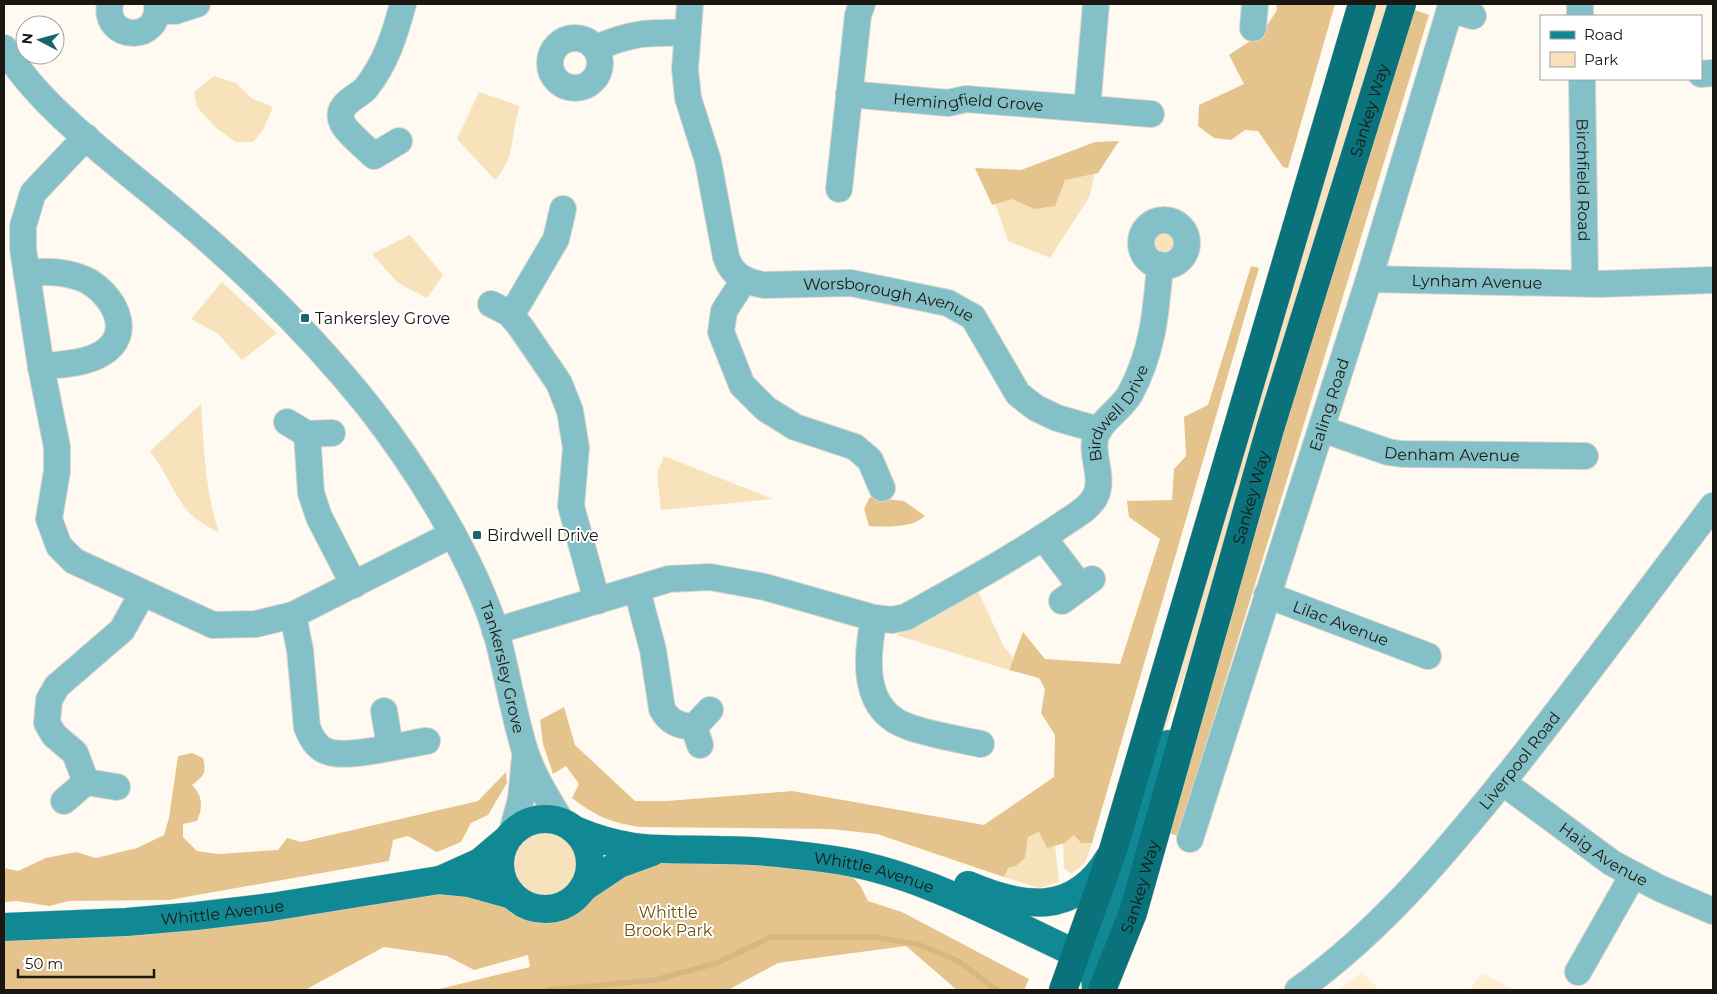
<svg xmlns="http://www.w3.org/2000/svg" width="1717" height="994" viewBox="0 0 1717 994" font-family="Montserrat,sans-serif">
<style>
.built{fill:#feeed2}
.green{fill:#f7e2bc}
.forest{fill:#e4c48c}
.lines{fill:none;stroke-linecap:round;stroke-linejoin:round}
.stream{stroke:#d6b780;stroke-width:5.5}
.minor-casing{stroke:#dbd6cd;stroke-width:28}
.major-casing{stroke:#dbd6cd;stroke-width:29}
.highway-casing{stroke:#dbd6cd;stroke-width:29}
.minor{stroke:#83c0c7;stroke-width:26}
.major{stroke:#118994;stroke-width:28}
.highway{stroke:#09727b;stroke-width:28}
.poi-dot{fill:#18656d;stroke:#fff;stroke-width:2}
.labels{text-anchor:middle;stroke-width:4;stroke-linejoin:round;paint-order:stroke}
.street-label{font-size:16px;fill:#1b1710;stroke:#fff}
.poi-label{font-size:16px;fill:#1b1710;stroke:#fff;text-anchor:start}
.park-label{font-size:16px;fill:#6f500c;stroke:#fff}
</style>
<rect width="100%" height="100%" fill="#fffaf1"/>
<g class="built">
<polygon points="1362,972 1379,990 1338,990"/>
<polygon points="1482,973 1514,990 1470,990"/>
</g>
<g class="green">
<polygon points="1372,4 1391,4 1190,660 1158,750 1153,747"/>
<polygon points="214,76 236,83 251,98 273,107 263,130 253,142 236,142 216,128 197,107 194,92"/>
<path d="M479 92 520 106C509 136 518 154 495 180L457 139Z"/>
<polygon points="1095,171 1090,196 1050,258 1008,241 991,191"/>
<circle cx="1163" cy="242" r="15"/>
<polygon points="410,235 443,275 427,298 398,283 372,254"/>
<polygon points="222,282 277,333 242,360 217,333 191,319"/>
<path d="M201 404C204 448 205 491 219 533 207 526 193 519 185 508 172 490 164 469 150 451Z"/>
<polygon points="664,456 773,499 661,510 657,473"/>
<polygon points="976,587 1004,647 1013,657 1009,670 896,635"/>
<circle cx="545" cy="863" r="32"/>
<polygon points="1040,832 1047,847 1055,846 1059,882 1039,888 1004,877 1008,868 1016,866 1025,858 1028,837"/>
<polygon points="1074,835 1081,843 1092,843 1085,863 1071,874 1064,868 1063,843"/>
</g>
<g class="forest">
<polygon points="1276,4 1335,4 1288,168 1283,167 1258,131 1245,130 1231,140 1214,138 1198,126 1199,105 1244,84 1229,55 1262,33 1277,10"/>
<polygon points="1415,10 1429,15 1178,836 1163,831 1393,49"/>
<polygon points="1119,141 1098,173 1065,180 1055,206 1034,209 1012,199 992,205 975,168 1021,170 1095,142"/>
<path d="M1251 266 1259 268 1092 843H1081L1074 835 1065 843 1047 848 1039 832 1028 837 1025 858 1016 866 1008 868 1004 877 877 834 831 829 639 827C609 822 596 816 572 798L579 784 566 766 553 774 543 744 540 720 564 707 575 745 635 801H667L792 791 984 825 1054 777 1055 735 1041 713 1045 689 1039 678 1009 670 1023 632 1045 659 1120 664 1160 539 1129 517 1127 501 1172 500 1174 469 1186 456 1184 417 1208 405Z"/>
<path d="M870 497 904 501 925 516C912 528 887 527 869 526L864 509Z"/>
<path d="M192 753 203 758C207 773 204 776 192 785 203 796 203 807 197 821L183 824V837L197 851 218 854 278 850 287 838 301 842 478 801 506 772 507 783 488 815 471 823 461 842 437 852 408 836 393 840 389 861 169 900 69 901 49 906 17 901 4 902V868L18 871 46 858 76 852 96 858 137 848 164 835 169 818 178 756Z"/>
<polygon points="656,854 848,872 860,885 868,901 902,912 1029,979 1024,990 957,990 906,946 778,963 728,990 435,990 530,967 528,955 474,970 447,956 384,947 305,990 4,990 4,937 196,921 223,927 249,914 431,887 498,895 525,908 542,913 563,913 578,905 589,891"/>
</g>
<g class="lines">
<polyline class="stream" points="548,990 655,980 717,963 771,937 874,937 917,944 958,961 997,990"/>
<g class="minor-casing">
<g id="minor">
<path d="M110 4C103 41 161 44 157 4"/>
<path id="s1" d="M690 4 685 69 688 98 708 161 726 257C732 275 745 282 764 285L851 283 948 303 973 317 1018 394 1036 408 1057 418 1099 430"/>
<polyline points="1580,4 1580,16"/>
<polyline points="158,10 175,11 197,4"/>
<polyline points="1253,28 1255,4"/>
<circle cx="575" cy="63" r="25"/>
<path id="s2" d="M4 48C44 113 122 166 180 216 248 273 313 337 369 407 418 470 472 556 496 632 507 671 513 713 525 751 533 776 548 799 561 821"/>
<path d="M596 48C631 33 647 32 686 33"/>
<polyline points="1701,74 1713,73"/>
<path id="s3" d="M1582 79 1585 283"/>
<path id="s4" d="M849 94 948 103 966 99 1151 114"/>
<polyline points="1087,109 1096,4"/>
<polyline points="86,137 33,193 23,226 23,249 41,367 57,447 57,471 49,519 59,546 74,561 213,625 256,624 293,615 453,534"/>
<path d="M399 141 374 156C366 148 345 131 342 122 335 104 357 98 366 88 386 63 395 34 403 4"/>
<polyline points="839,189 858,15 862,4"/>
<circle cx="1164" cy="243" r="23"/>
<path d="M27 274C46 270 66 272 84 279 112 292 137 334 101 354 84 364 60 364 41 367"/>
<path id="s5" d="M1369 279 1600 284 1713 280"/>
<polyline points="744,280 724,311 721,332 742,385 766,409 795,427 855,447 870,460 882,488"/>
<polyline points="491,304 509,313 518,304 556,239 563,209"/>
<polyline points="509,313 520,326 559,383 570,411 576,448 571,506 597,601"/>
<polyline points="287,422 307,434 332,433"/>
<path id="s6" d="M1322 429 1388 452 1402 454 1585 456"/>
<polyline points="307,434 311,493 319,517 354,585"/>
<polyline points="1043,537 1081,587"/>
<path d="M637 590 653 650 662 709C669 722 679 726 694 727"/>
<path id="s7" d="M1267 595 1428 656"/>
<polyline points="1062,601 1092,579"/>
<path d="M293 615 300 650 307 727C311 738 317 749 329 752 349 759 404 744 427 741"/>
<path d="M874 618C866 658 861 711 909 727 932 735 957 739 981 744"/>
<path id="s8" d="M495 631 669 579 710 577 765 587 874 618 892 620 906 617C959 587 1013 558 1063 524 1074 516 1088 510 1095 497 1106 476 1087 451 1098 431 1106 417 1121 409 1130 394 1153 351 1156 313 1160 265"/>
<polyline points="384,711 390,747"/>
<polyline points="700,745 694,727 710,710"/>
<polyline points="86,782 75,753 54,735 47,723 49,700 57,686 122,630 142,594"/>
<path id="s9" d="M1502 782 1612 863 1659 888 1713 911"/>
<polyline points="64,801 86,782 117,787"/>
<polyline points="512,832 521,799 525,757"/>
<path id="s10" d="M1190 839 1369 279 1450 9 1473 16"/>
<polyline points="1578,972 1633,875"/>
<path id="s11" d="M1298 990C1381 931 1446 852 1509 774 1579 686 1645 595 1713 506"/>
</g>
</g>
<g class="major-casing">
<g id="major">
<circle cx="545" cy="864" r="45"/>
<path id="s12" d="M575 830C632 854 661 848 720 850 757 850 793 854 829 859 917 871 997 917 1077 954 1091 963 1096 974 1096 990"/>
<polyline points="440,880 480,862 506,840"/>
<path d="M968 885C1022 908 1074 917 1109 858"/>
<polyline points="583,888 619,864 652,852"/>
<path id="s13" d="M4 927 126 922 196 916 271 907 439 880 469 883 512 895"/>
<path d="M1077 954C1090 952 1096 949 1105 938L1168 744"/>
</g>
</g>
<g class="highway-casing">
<g id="highway">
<polyline points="1063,990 1113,850 1362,4"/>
<path id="s14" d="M1102 990 1133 913 1270 429 1402 4"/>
</g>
</g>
<use href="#minor" class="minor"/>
<use href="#major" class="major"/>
<use href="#highway" class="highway"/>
</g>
<g class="poi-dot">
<rect x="300" y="313" width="10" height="10" rx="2.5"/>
<rect x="472" y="530" width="10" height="10" rx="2.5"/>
</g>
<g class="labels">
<g class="street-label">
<text dy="6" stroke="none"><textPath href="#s4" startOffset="120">Hemingfield Grove</textPath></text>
<text dy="6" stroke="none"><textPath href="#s14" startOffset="920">Sankey Way</textPath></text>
<text dy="6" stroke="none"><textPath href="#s3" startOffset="101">Birchfield Road</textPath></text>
<text dy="6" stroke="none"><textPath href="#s5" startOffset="108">Lynham Avenue</textPath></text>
<text dy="6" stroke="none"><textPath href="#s1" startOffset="435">Worsborough Avenue</textPath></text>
<text dy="6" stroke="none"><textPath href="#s10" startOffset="456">Ealing Road</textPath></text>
<text dy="6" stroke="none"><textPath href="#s8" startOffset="741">Birdwell Drive</textPath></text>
<text dy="6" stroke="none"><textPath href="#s6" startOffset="134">Denham Avenue</textPath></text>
<text dy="6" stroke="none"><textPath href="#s14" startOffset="515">Sankey Way</textPath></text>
<text dy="6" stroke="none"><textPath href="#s7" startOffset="79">Lilac Avenue</textPath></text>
<text dy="6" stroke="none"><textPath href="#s2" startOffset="809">Tankersley Grove</textPath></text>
<text dy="6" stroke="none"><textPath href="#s11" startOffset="320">Liverpool Road</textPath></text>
<text dy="6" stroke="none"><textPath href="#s9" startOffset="125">Haig Avenue</textPath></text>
<text dy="6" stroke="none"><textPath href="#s12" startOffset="304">Whittle Avenue</textPath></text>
<text dy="6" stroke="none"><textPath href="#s14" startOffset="110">Sankey Way</textPath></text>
<text dy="6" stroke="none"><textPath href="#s13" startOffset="219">Whittle Avenue</textPath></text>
</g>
<g class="poi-label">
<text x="315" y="324">Tankersley Grove</text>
<text x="487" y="541">Birdwell Drive</text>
</g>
<g class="park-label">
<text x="668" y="918">Whittle<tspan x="668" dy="18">Brook Park</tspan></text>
</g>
</g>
<rect width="1717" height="994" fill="none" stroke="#1b1710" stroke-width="10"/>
<rect x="1540" y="15" width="162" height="65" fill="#ffffff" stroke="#a4a29f"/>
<rect x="1550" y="31" width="25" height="8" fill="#118994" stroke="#a4a29f"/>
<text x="1584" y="40" font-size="15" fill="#1b1710">Road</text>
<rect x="1550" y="52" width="25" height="15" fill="#f7e2bc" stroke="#a4a29f"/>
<text x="1584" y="65" font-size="15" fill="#1b1710">Park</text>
<g transform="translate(40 40) rotate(276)"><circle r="24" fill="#ffffff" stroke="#a4a29f"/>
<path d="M0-4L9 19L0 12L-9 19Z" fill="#18656d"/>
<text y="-8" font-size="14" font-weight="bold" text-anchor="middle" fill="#1b1710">N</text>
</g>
<path d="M18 969v8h136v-8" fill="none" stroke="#1b1710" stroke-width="2.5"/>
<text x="25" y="969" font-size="15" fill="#1b1710" stroke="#ffffff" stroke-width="4" paint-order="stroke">50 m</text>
</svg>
